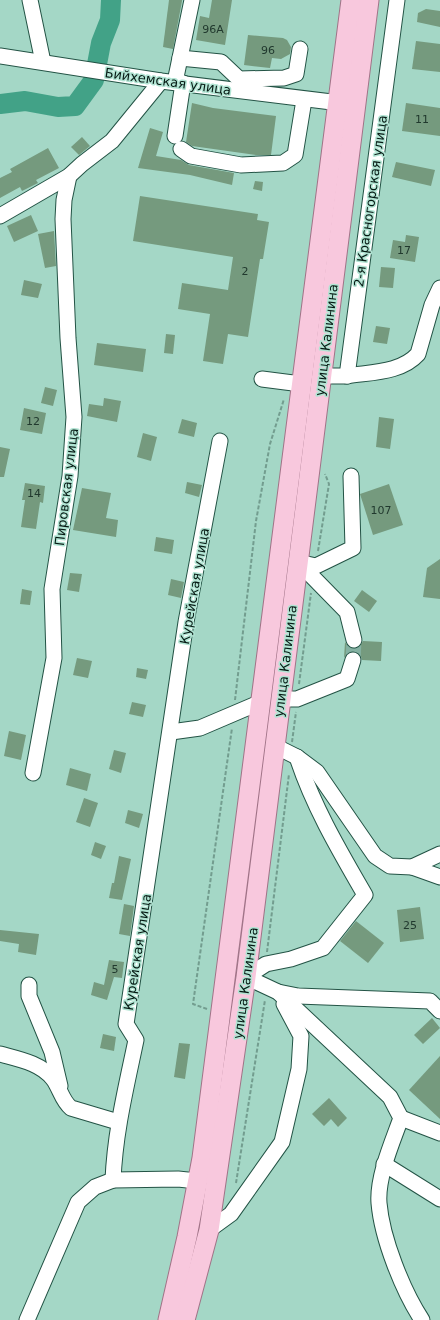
<svg xmlns="http://www.w3.org/2000/svg" width="440" height="1320" viewBox="0 0 440 1320" font-family="'DejaVu Sans',sans-serif">
<style>
.lines{fill:none;stroke-linecap:round;stroke-linejoin:round}
.river{stroke:#42a287;stroke-width:20}
.building{fill:#759a7e}
.minor-tunnel{stroke:#84b1a2;stroke-width:15;stroke-dasharray:15 8;stroke-linecap:butt}
.minor-casing{stroke:#235345;stroke-width:17}
.major-casing{stroke:#a07387;stroke-width:21}
.path{stroke:#739d8f;stroke-width:2;stroke-dasharray:4 2;stroke-linecap:butt}
.minor{stroke:#fff;stroke-width:15}
.major{stroke:#f8c8dd;stroke-width:19}
.labels{text-anchor:middle;stroke-width:3;stroke-linejoin:round;paint-order:stroke}
.number-label{font-size:11px;fill:#21392e}
.street-label{font-size:13px;fill:#051913;stroke:#b1e4d3}
</style>
<rect width="100%" height="100%" fill="#a4d7c6"/>
<g class="lines">
<polyline class="river" points="0,104 25,101 58,107 75,106 94,80 101,43 110,20 111,0"/>
</g>
<g class="building">
<polygon points="169,0 182,0 182,1 173,49 163,47"/>
<polygon points="212,0 232,0 225,45 196,40 200,16 209,18"/>
<polygon points="426,9 440,11 440,27 417,22 418,13"/>
<polygon points="248,35 283,38 287,40 291,47 290,54 281,59 272,58 270,68 244,65"/>
<polygon points="416,41 440,44 440,72 412,69"/>
<polygon points="192,103 213,108 276,116 271,155 256,155 192,146 186,142"/>
<polygon points="406,103 440,108 440,136 402,131"/>
<polygon points="150,128 163,132 156,156 181,160 189,165 234,173 232,185 190,175 138,168"/>
<polygon points="82,137 90,146 79,155 71,147"/>
<polygon points="48,148 59,168 36,180 38,183 22,191 20,187 0,198 0,178 12,172 10,169"/>
<polygon points="396,162 435,170 431,186 392,177"/>
<polygon points="255,181 263,182 262,191 253,189"/>
<polygon points="140,196 258,214 257,220 269,222 263,259 260,259 248,337 228,334 223,364 203,361 210,314 178,309 182,283 228,290 233,257 133,241"/>
<polygon points="31,215 38,231 14,242 7,226"/>
<polygon points="54,231 56,266 45,268 38,234"/>
<polygon points="406,235 419,237 415,262 390,258 393,240 405,242"/>
<polygon points="381,267 395,268 393,288 379,287"/>
<polygon points="24,280 42,284 38,298 21,295"/>
<polygon points="376,326 390,328 387,344 373,342"/>
<polygon points="166,334 175,335 173,354 164,353"/>
<polygon points="97,343 146,349 143,372 94,365"/>
<polygon points="45,387 57,390 53,406 41,403"/>
<polygon points="104,398 121,401 117,422 87,416 89,404 103,406"/>
<polygon points="24,408 46,413 42,434 20,430"/>
<polygon points="379,417 394,419 390,449 376,447"/>
<polygon points="182,419 197,423 194,437 178,433"/>
<polygon points="143,433 157,437 151,461 137,457"/>
<polygon points="0,447 10,449 4,477 0,477"/>
<polygon points="187,482 202,485 199,497 185,493"/>
<polygon points="25,483 45,486 43,503 40,502 36,529 21,527 25,500 22,500"/>
<polygon points="389,484 403,525 373,535 360,494"/>
<polygon points="82,488 111,493 106,518 118,520 116,537 73,530"/>
<polygon points="156,537 174,540 172,554 154,551"/>
<polygon points="440,559 440,599 423,597 427,568"/>
<polygon points="70,573 82,574 79,592 67,590"/>
<polygon points="171,579 184,582 181,598 168,595"/>
<polygon points="22,589 32,591 30,605 20,604"/>
<polygon points="362,590 377,601 369,612 354,601"/>
<polygon points="363,641 382,642 381,661 362,660 360,654 355,651 347,653 344,658 345,642 348,646 356,649 360,646"/>
<polygon points="77,658 92,661 88,678 73,675"/>
<polygon points="137,668 148,670 146,679 136,677"/>
<polygon points="132,702 146,705 143,717 129,714"/>
<polygon points="9,731 26,735 21,760 4,756"/>
<polygon points="114,750 126,753 121,773 109,769"/>
<polygon points="70,768 91,774 87,791 66,785"/>
<polygon points="84,798 98,803 90,827 76,822"/>
<polygon points="128,810 143,814 139,828 125,823"/>
<polygon points="95,842 106,846 101,859 91,855"/>
<polygon points="119,856 131,859 122,900 109,898 112,883 114,883"/>
<polygon points="124,904 134,906 130,936 119,934"/>
<polygon points="420,907 424,939 400,942 397,910"/>
<polygon points="356,921 384,943 368,963 340,941"/>
<polygon points="0,930 39,934 36,955 18,952 19,944 0,941"/>
<polygon points="109,960 124,962 122,978 114,977 107,1000 91,995 94,982 104,985"/>
<polygon points="432,1018 440,1028 423,1044 414,1035"/>
<polygon points="103,1034 116,1037 114,1051 100,1048"/>
<polygon points="179,1043 190,1044 185,1079 174,1077"/>
<polygon points="440,1056 440,1119 409,1090"/>
<polygon points="329,1098 347,1118 338,1127 331,1119 324,1126 312,1114"/>
</g>
<g class="lines">
<polyline class="minor-tunnel" points="353,660 354,640"/>
<g class="minor-casing">
<g id="minor">
<polyline points="30,0 43,62"/>
<polyline points="0,56 161,81 348,104"/>
<polyline points="180,58 221,62 239,79 284,78 296,74 300,49"/>
<polyline points="175,136 183,83 175,82 192,0"/>
<polyline points="181,149 191,156 241,165 283,163 295,155 304,100"/>
<polyline points="0,216 69,176 82,164 112,141 161,81"/>
<polyline points="321,376 347,376 397,0"/>
<path d="M347 376C371 372 401 373 418 354L432 305 440 288"/>
<polyline points="262,379 301,384"/>
<polyline points="298,562 316,566 353,548 351,476"/>
<polyline points="299,563 347,612 354,640"/>
<polyline points="281,699 297,699 347,679 353,660"/>
<polyline points="171,732 200,728 261,702"/>
<polyline points="275,746 297,757 317,772 375,856 390,866 412,867 440,854"/>
<polyline points="33,773 54,658 52,589 70,476 74,417 68,338 63,219 64,200 69,176"/>
<polyline points="412,867 440,877"/>
<path d="M246 977 278 992 390 1097 401 1118C392 1143 377 1177 379 1203 382 1239 403 1291 422 1320"/>
<path d="M246 977 266 964 291 959 323 948 365 895C339 850 313 806 297 757"/>
<polyline points="29,985 29,996 52,1052 60,1086"/>
<polyline points="278,992 298,996 430,1001 440,1011"/>
<path d="M0 1054C18 1059 41 1063 53 1079 60 1088 62 1101 71 1108L118 1122"/>
<polyline points="401,1118 440,1133"/>
<polyline points="384,1164 440,1199"/>
<path d="M197 1181 178 1179 113 1180C115 1132 126 1088 136 1040L126 1024 186 622 220 441"/>
<polyline points="209,1230 231,1214 282,1142 299,1069 301,1036 284,1004"/>
<polyline points="27,1320 78,1202 95,1187 113,1180"/>
</g>
</g>
<g class="major-casing">
<g id="major">
<polyline points="168,1320 187,1237 202,1158 351,0"/>
<polyline points="185,1320 209,1230 246,977 369,0"/>
</g>
</g>
<g class="path">
<polyline points="318,551 329,484 325,474"/>
<polyline points="299,684 311,593"/>
<polyline points="235,700 256,521 270,444 284,399"/>
<polyline points="292,742 296,712"/>
<polyline points="267,952 289,774"/>
<polyline points="207,1009 193,1004 232,728"/>
<polyline points="236,1183 265,1000"/>
</g>
<use href="#minor" class="minor"/>
<use href="#major" class="major"/>
</g>
<g class="labels">
<g class="number-label">
<text x="213" y="33">96А</text>
<text x="268" y="54">96</text>
<text x="422" y="123">11</text>
<text x="404" y="254">17</text>
<text x="245" y="275">2</text>
<text x="33" y="425">12</text>
<text x="34" y="497">14</text>
<text x="381" y="514">107</text>
<text x="410" y="929">25</text>
<text x="115" y="973">5</text>
</g>
<g class="street-label">
<text transform="translate(168 81) rotate(8)" y="5">Бийхемская улица</text>
<text transform="translate(370 201) rotate(-82)" y="5">2-я Красногорская улица</text>
<text transform="translate(326 340) rotate(-83)" y="5">улица Калинина</text>
<text transform="translate(66 487) rotate(-83)" y="5">Пировская улица</text>
<text transform="translate(194 586) rotate(-80)" y="5">Курейская улица</text>
<text transform="translate(285 661) rotate(-83)" y="5">улица Калинина</text>
<text transform="translate(137 952) rotate(-81)" y="5">Курейская улица</text>
<text transform="translate(245 983) rotate(-82)" y="5">улица Калинина</text>
</g>
</g>
</svg>
